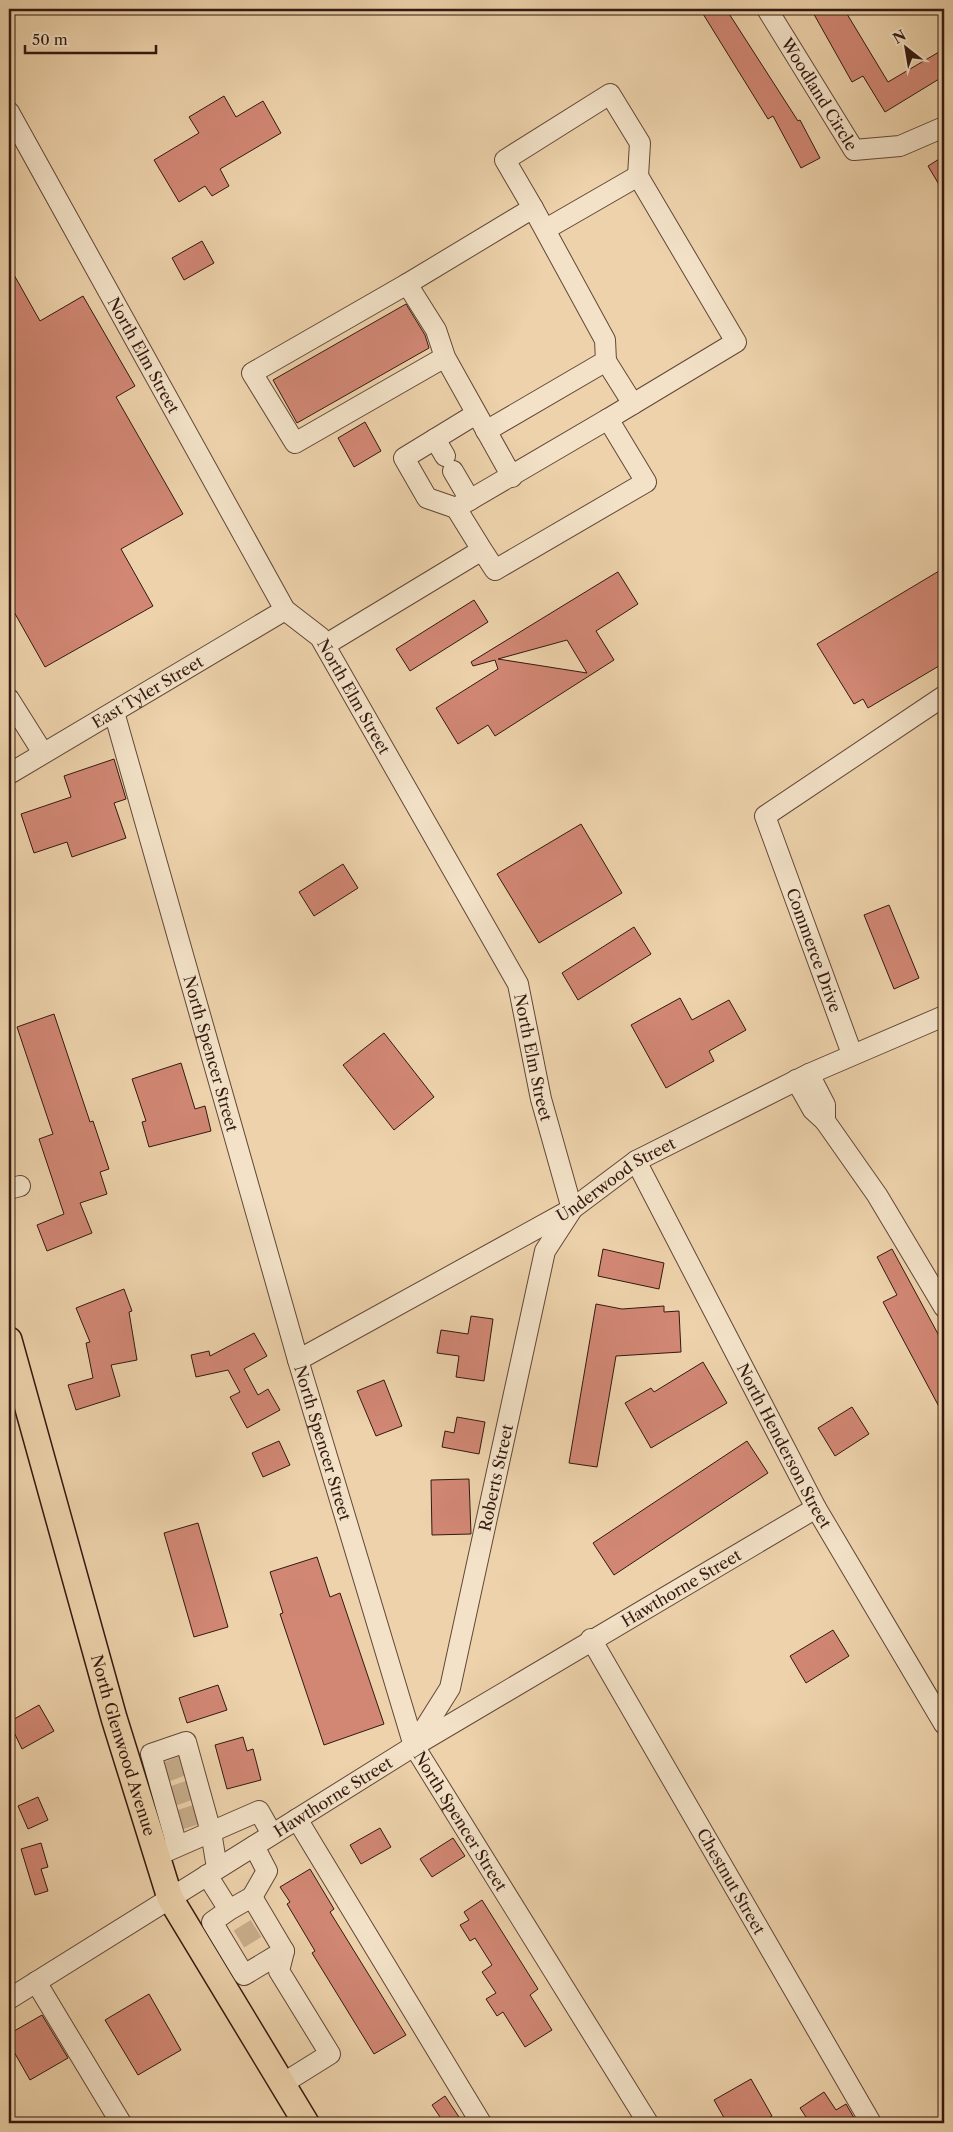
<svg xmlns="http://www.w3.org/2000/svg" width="953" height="2132" viewBox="0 0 953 2132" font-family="'Libre Caslon Text',serif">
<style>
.building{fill:#d18774;stroke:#331910;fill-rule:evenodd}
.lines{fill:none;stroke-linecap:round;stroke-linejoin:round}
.minor-tunnel{stroke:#c8ad8c;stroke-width:20;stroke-dasharray:20 10;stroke-linecap:butt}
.minor-casing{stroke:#624737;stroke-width:22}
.major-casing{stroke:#331910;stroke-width:28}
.minor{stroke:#f3e2c8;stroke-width:20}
.major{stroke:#edd2ab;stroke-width:25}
.labels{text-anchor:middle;stroke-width:4.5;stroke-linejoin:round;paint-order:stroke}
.street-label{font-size:16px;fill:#331910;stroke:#f3e2c8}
</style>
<rect width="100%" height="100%" fill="#edd2ab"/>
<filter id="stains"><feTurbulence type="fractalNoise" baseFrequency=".004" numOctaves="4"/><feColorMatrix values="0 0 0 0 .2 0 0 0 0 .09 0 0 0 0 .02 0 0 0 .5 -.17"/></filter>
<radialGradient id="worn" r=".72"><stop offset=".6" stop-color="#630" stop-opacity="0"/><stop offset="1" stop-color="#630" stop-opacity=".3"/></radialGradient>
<g class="building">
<polygon points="700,9 726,9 798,121 800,120 820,158 801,168 773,116 768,119"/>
<polygon points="811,9 844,9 888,82 944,49 944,76 885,112 863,76 852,82"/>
<polygon points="224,96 236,117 263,101 281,133 220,169 229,186 212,196 205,186 179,202 154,160 199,133 189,117"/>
<polygon points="944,156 944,193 928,166"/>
<polygon points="202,241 214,263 184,280 172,258"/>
<polygon points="9,266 40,321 83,296 135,386 116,397 183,514 121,549 153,606 45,667 9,603"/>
<polygon points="406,304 425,335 429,348 297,423 273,380"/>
<polygon points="365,422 381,451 354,467 338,438"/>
<polygon points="944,568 944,663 868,708 863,699 854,704 817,644"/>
<path d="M618 572 638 604 596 631 614 660 495 736 488 725 458 744 436 708 498 669 495 660 473 666 471 662ZM567 640 587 673 498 659Z"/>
<polygon points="474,600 488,622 410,671 396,649"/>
<polygon points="114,759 126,799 114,803 126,838 72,857 67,842 34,853 21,814 71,797 64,776"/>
<polygon points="581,824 622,893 539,943 497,874"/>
<polygon points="343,864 358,888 314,916 299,892"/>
<polygon points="889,905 919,978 894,989 864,915"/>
<polygon points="634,927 651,954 578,1000 562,973"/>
<polygon points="680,998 692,1020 729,1000 746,1030 709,1051 714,1061 666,1088 631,1025"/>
<polygon points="54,1014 90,1122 93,1121 109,1169 100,1172 107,1194 80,1203 92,1233 47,1251 37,1225 64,1214 39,1139 53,1134 17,1027"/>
<polygon points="384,1033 434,1097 394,1130 343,1065"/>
<polygon points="181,1063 195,1109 205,1106 211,1131 149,1147 142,1122 146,1121 132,1079"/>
<polygon points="603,1249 664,1263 659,1289 598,1276"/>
<polygon points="892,1249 944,1345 944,1416 883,1302 897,1295 877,1257"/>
<polygon points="124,1289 132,1311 129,1312 137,1360 111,1365 120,1396 76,1410 68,1385 93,1378 86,1343 90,1342 76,1308"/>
<polygon points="596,1304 622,1309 664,1306 664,1312 679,1311 681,1352 616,1356 597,1467 569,1463"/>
<polygon points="471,1316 493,1319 484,1381 456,1377 459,1356 437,1353 441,1330 468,1334"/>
<polygon points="254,1333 267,1356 244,1369 258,1395 268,1389 280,1410 247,1428 230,1397 240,1392 228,1370 196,1377 191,1355 209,1351 210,1356"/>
<polygon points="703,1362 727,1403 651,1448 625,1403 651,1388 654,1392"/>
<polygon points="384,1380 402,1426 376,1436 357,1391"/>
<polygon points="852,1407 869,1434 835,1456 818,1428"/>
<polygon points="457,1417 485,1422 479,1454 442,1447 445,1431 454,1433"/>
<polygon points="279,1441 290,1465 263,1477 252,1453"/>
<polygon points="747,1441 768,1473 614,1575 593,1543"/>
<polygon points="469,1479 471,1534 432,1535 431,1480"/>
<polygon points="198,1523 228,1627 194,1637 164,1533"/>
<polygon points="317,1557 330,1597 340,1593 384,1724 324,1745 280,1614 283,1613 270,1572"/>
<polygon points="833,1630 849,1656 806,1683 790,1656"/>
<polygon points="218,1685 227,1710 187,1723 179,1698"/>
<polygon points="39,1705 54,1731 22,1749 9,1722"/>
<polygon points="243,1737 247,1751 253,1749 261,1780 227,1789 215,1745"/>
<polygon points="38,1797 48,1820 28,1829 18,1806"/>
<polygon points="380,1828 391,1847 361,1864 350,1845"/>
<polygon points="453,1838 465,1856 432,1877 420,1859"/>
<polygon points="41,1843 48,1867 41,1869 48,1891 35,1895 21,1849"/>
<polygon points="310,1869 334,1909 330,1912 406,2035 374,2054 312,1953 315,1951 287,1904 290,1902 280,1887"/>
<polygon points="482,1900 538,1989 530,1995 552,2030 525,2047 503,2012 497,2016 486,1999 496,1993 482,1972 492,1965 475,1938 470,1941 460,1925 469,1920 464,1912"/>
<polygon points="149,1994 181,2050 138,2075 105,2020"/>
<polygon points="42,2015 68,2058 30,2080 9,2043 9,2034"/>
<polygon points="751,2079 772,2116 759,2123 727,2123 714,2100"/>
<polygon points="824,2092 836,2110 846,2104 857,2123 810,2123 800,2108"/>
<polygon points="445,2096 463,2123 444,2123 432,2105"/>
</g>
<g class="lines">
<g class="minor-tunnel">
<polyline points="166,1772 187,1764"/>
<polyline points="173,1796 193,1789"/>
<polyline points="179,1820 201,1813"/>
<polyline points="239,1939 260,1926"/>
</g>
<g class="minor-casing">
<g id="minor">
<path id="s1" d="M767 9 854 150 900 146 944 127"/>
<path id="s2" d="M9 112 285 610 320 637 518 984 541 1099 572 1209"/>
<polyline points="533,208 505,160 610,94 640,143 638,176"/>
<polyline points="546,229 638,176 736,342 608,419"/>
<polyline points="407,284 533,208 605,340 606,361 486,431"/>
<polyline points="445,357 295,443 252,373 407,284 436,330 445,357 512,477"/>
<polyline points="606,361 633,404"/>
<polyline points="435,439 445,456"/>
<polyline points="453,471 470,500"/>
<polyline points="456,508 427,498 404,458 476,414"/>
<polyline points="325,645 482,550 456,508 608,419 646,482 495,570 482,550"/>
<polyline points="9,699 43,753"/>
<path id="s3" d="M114 712 298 1360 414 1746 648 2123"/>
<path id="s4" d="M9 774 285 610"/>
<polyline points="852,1054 765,816 944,696"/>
<polyline points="796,1080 813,1110 825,1121 825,1105 809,1074"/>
<polyline points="825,1121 877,1195 944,1307"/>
<path id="s5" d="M636 1161 816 1508 944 1724"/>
<polyline points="9,1189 20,1186"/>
<path id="s6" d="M298 1360 572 1209 636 1161 809 1074 944 1016"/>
<path id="s7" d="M591 1639 871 2123"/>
<path id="s8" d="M416 1742 450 1688 545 1251 571 1211"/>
<polyline points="297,1819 481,2123"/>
<polyline points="177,1846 151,1754 186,1742 211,1832 217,1868"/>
<polyline points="165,1852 259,1811 272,1834"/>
<polyline points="207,1875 229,1910 212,1922 244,1975 284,1951 252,1897 229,1910"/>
<polyline points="252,1897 267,1871 254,1846"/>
<polyline points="36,1982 121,2123"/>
<path id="s9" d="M9 1999 414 1746 816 1508"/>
<polyline points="282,2084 330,2054 279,1971 284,1951"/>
</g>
</g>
<g class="major-casing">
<g id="major">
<path id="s10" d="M9 1340 114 1718 170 1898 306 2123"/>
</g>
</g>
<use href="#minor" class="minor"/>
<use href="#major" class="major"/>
</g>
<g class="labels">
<g class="street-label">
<text dy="6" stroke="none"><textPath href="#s1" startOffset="100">Woodland Circle</textPath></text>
<text dy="6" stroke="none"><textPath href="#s2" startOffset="278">North Elm Street</textPath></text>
<text dy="6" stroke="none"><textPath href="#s4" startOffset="161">East Tyler Street</textPath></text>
<text dy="6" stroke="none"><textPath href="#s2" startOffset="682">North Elm Street</textPath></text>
<text transform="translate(814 950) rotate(70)" y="6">Commerce Drive</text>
<text dy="6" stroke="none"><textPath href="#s3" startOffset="355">North Spencer Street</textPath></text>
<text dy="6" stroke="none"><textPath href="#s2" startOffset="1088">North Elm Street</textPath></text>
<text dy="6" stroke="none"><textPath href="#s6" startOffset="366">Underwood Street</textPath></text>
<text dy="6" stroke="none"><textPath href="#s3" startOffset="760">North Spencer Street</textPath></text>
<text dy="6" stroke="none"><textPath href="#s5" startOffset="321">North Henderson Street</textPath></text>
<text dy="6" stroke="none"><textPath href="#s8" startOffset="279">Roberts Street</textPath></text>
<text dy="6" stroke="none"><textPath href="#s9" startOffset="788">Hawthorne Street</textPath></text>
<text dy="6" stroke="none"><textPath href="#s10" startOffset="421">North Glenwood Avenue</textPath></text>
<text dy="6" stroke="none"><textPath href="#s9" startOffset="382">Hawthorne Street</textPath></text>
<text dy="6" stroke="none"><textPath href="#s3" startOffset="1165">North Spencer Street</textPath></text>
<text dy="6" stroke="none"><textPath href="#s7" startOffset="280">Chestnut Street</textPath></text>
</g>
</g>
<rect width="953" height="2132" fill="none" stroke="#edd2ab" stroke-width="30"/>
<rect x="10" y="10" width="933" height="2112" fill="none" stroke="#331910" stroke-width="2.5"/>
<rect x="15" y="15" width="923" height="2102" fill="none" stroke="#331910"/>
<g transform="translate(906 48) rotate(329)" stroke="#f3e2c8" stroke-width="4" paint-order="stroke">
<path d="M0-4L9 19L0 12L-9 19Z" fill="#331910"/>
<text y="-8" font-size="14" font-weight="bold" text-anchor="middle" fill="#331910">N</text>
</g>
<path d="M25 45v8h131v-8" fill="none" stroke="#331910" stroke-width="2.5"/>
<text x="32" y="45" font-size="15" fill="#331910" stroke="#f3e2c8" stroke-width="4" paint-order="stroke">50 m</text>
<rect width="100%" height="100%" filter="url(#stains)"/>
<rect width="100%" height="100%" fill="url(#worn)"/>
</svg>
